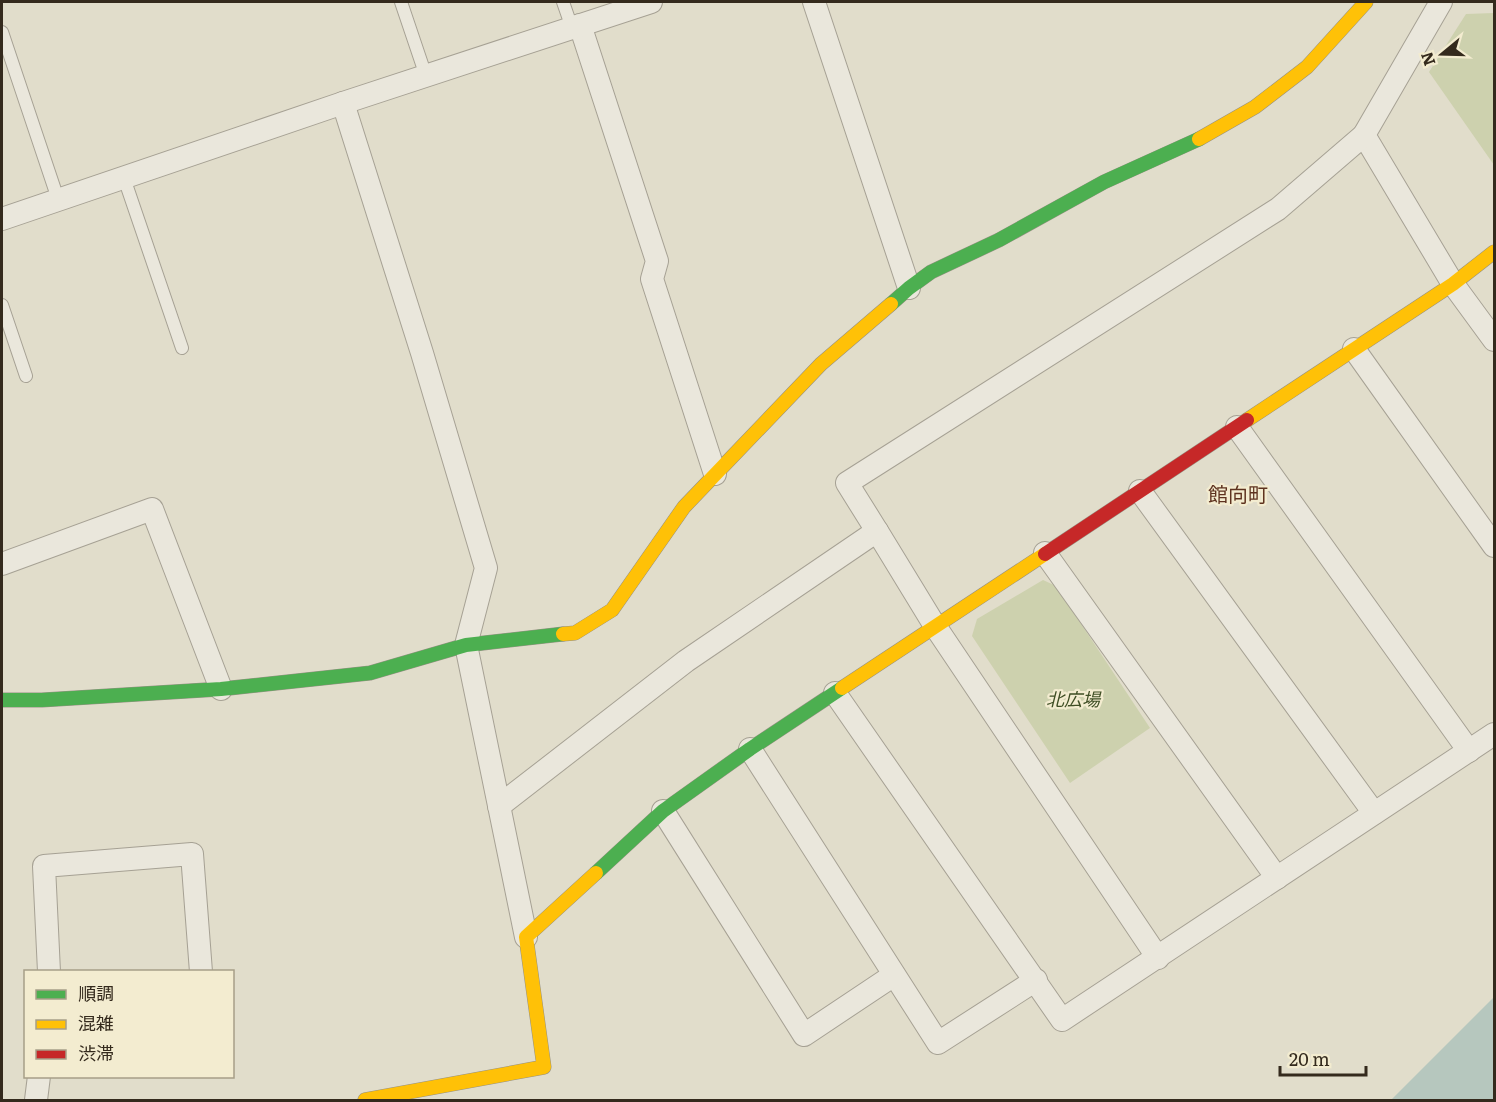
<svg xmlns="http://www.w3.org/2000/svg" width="1496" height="1102" viewBox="0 0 1496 1102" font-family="Literata,'Noto Sans JP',serif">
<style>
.green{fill:#cdd1ae}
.water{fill:#b6c7be}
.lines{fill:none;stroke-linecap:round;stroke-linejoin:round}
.lane-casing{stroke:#a6a194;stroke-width:14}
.street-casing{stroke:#a6a194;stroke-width:24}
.fast-casing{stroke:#969184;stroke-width:15}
.slow-casing{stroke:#969184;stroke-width:15}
.jam-casing{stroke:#969184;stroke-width:15}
.lane{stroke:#eae7dc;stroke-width:12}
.street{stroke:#eae7dc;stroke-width:22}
.fast{stroke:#4caf50;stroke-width:14}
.slow{stroke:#ffc107;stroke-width:14}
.jam{stroke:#c62828;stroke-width:14}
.labels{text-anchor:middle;stroke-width:4.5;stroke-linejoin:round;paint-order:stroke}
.park-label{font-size:18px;font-style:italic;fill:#404f25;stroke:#f3ecd0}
.neighbourhood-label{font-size:20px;fill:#5e321f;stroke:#f3ecd0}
</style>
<rect width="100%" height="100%" fill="#e1ddcb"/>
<g class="green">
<polygon points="1494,13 1494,165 1429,72 1466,14"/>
<polygon points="1043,580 1056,586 1150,728 1070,783 972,636 977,619"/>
</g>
<polygon class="water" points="1494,997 1494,1100 1391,1100"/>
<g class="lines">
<g class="lane-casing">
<g id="lane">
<polyline points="401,2 426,76"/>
<polyline points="563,2 572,28"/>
<polyline points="2,32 58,199"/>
<polyline points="124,178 182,348"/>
<polyline points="2,305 26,376"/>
</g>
</g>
<g class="street-casing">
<g id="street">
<polyline points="814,2 909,288"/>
<polyline points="580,25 657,261 652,279 715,474"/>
<polyline points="343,103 422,353 486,568 466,645 526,937"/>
<polyline points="1364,135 1453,284 1494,340"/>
<polyline points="2,219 343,103 651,2"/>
<polyline points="1354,349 1494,546"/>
<polyline points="1237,427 1469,751"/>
<polyline points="1140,491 1374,813"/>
<polyline points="877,531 847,483 1278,209 1364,135 1441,2"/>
<polyline points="1045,553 1277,878"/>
<polyline points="2,564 152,509 221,689"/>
<polyline points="835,693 1062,1020 1494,734"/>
<polyline points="750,749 938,1043 1036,980"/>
<polyline points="499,806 686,661 877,531 935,626 1158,958"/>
<polyline points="663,811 804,1035 894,975"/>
<polyline points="49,972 44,866 192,854 201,972"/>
<polyline points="36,1100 39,1076"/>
</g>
</g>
<g class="fast-casing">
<g id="fast">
<polyline points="891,304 909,288 931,272 999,240 1104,182 1199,139"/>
<polyline points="2,700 42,700 221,689 370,673 466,645 563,634"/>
<polyline points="596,873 663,811 750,749 842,688"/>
</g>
</g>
<g class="slow-casing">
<g id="slow">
<polyline points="1199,139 1255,107 1307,67 1366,2"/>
<polyline points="1247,420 1453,284 1494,252"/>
<polyline points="563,634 575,633 612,610 684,507 821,364 891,304"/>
<polyline points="842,688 1045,554"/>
<polyline points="365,1100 544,1067 526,937 596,873"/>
</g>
</g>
<g class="jam-casing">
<polyline id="jam" points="1045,554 1247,420"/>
</g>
<use href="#lane" class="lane"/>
<use href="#street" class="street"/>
<use href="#fast" class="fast"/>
<use href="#slow" class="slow"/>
<use href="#jam" class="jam"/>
</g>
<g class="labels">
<g class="park-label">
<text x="1073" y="706">北広場</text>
</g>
<g class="neighbourhood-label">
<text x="1238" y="502">館向町</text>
</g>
</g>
<rect width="1496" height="1102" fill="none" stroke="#342a1d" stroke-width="6"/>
<rect x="24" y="970" width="210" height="108" fill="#f3ecd0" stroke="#a79e88" stroke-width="1.5"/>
<rect x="36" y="990" width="30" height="9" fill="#4caf50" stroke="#a79e88" stroke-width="1.5"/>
<text x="78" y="1000" font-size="18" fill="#342a1d">順調</text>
<rect x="36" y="1020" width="30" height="9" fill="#ffc107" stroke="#a79e88" stroke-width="1.5"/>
<text x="78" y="1030" font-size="18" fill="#342a1d">混雑</text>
<rect x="36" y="1050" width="30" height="9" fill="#c62828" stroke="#a79e88" stroke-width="1.5"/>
<text x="78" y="1060" font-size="18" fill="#342a1d">渋滞</text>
<g transform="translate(1442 54) rotate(251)" stroke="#f3ecd0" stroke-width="4.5" paint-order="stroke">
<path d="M0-4.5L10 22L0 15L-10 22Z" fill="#342a1d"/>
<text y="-9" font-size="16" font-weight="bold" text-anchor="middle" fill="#342a1d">N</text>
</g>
<path d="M1280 1066v9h86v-9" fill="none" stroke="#342a1d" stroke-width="3"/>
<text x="1289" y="1066" font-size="18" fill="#342a1d" stroke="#f3ecd0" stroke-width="4.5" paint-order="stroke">20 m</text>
</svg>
